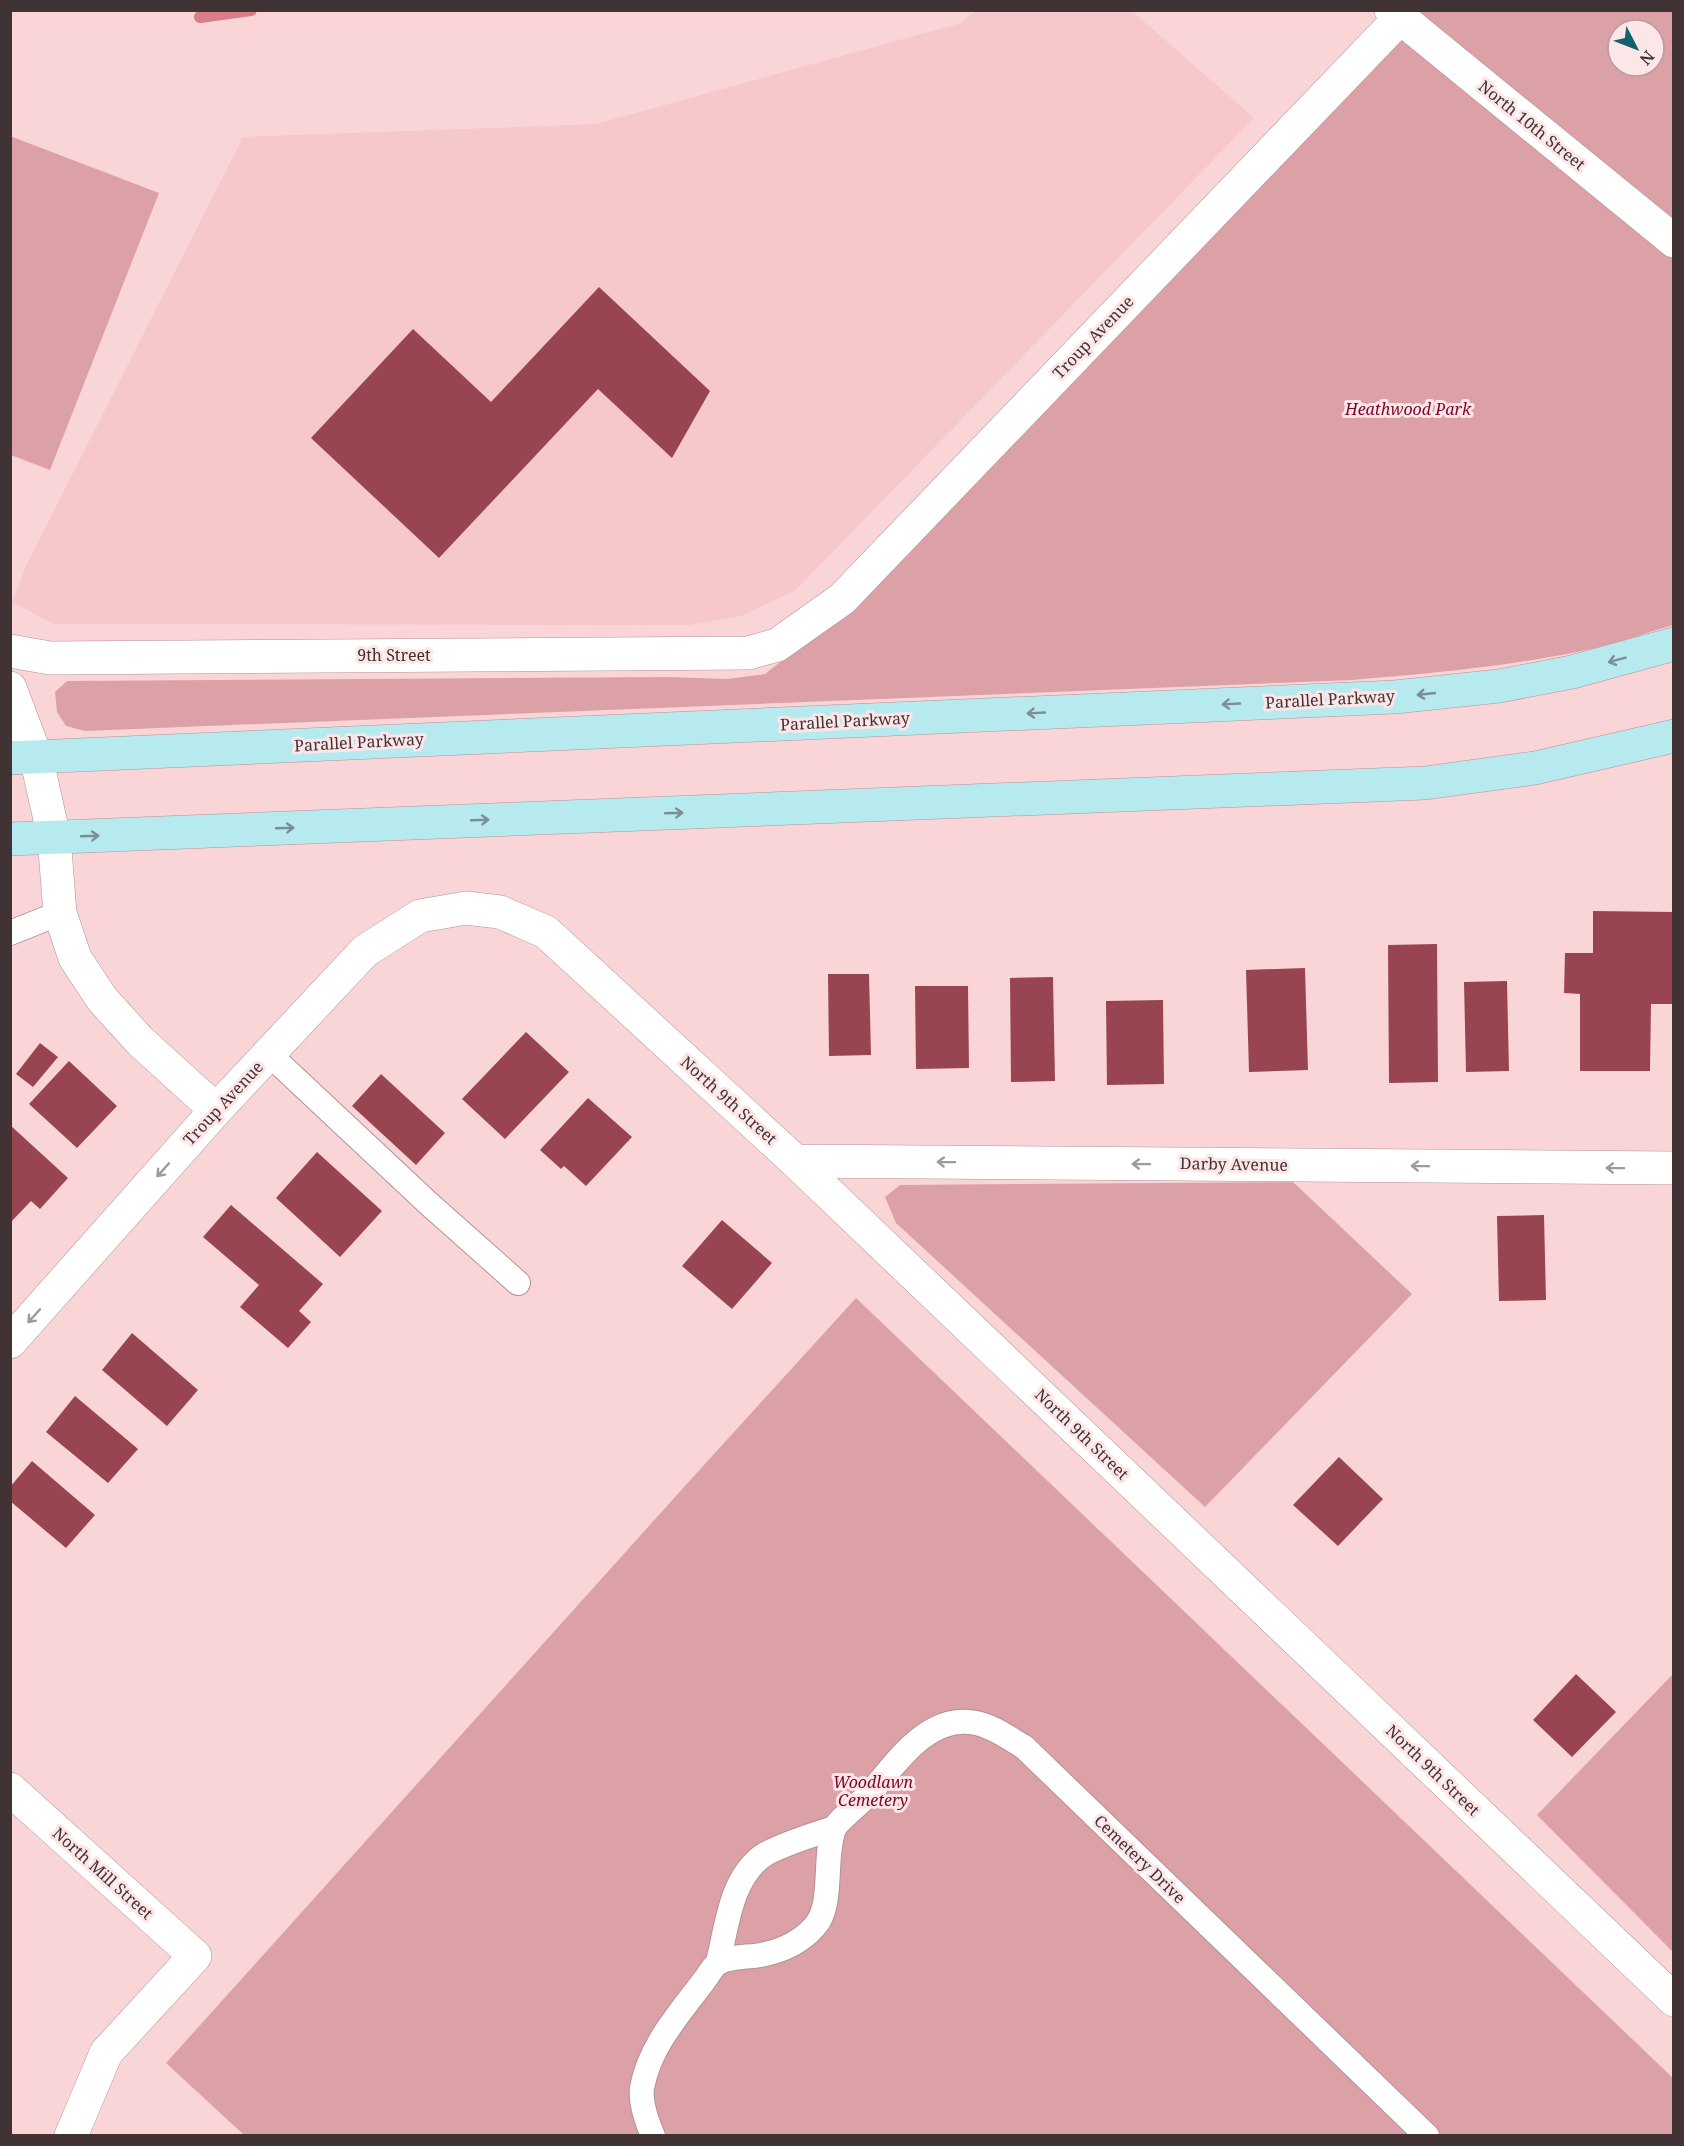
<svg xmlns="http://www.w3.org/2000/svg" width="1684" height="2146" font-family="'Noto Serif',serif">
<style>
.built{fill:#f6c8cb}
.green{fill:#dca1a7;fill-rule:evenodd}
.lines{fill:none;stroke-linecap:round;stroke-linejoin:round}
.stream{stroke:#d97d88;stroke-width:12}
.building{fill:#994451}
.service-casing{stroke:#b49194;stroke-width:26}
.minor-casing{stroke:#b49194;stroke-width:34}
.tertiary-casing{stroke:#b49194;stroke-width:34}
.secondary-casing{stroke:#b49194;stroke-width:34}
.service{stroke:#fff;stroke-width:24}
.minor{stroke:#fff;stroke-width:33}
.tertiary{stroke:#fff;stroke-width:33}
.secondary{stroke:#b7eaef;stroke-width:33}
.oneway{stroke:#7c8e92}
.oneway2{stroke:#a0989a}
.labels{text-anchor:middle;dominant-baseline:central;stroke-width:6;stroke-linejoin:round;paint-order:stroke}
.street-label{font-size:16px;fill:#413234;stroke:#fde6e8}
.park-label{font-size:16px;font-style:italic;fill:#790429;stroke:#fde6e8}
</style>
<rect width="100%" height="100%" fill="#fad5d7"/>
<path class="built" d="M977,10L1132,11L1254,118L796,590L741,616L689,625L53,624L12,602L26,566L243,137L596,124L961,23Z"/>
<path class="green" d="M1403,11H1673V625C1649,632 1624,641 1599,647C1518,666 1435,673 1352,680L85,731L66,726L57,712L55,692L67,681L669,677L727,679L765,674L813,636ZM1618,30H1654V66H1618Z
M10,136L159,193L50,470L11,455Z
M1293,1182L1412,1294L1205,1507L896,1223L885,1197L900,1185Z
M856,1298L1673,2078L1674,2135H244L166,2063L684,1487Z
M1673,1674V1952L1537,1815Z"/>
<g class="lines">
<path class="stream" d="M200,17L251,10"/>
</g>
<path class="building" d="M599,287L710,391L672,458L598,389L439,558L311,438L413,329L491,402Z
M1593,911L1674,912V1004H1651L1650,1071H1580V994L1564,993L1565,953H1593Z
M1437,944L1438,1082L1389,1083L1388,945Z
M1305,968L1308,1070L1249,1072L1246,970Z
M828,974H869L871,1055L829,1056Z
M1053,977L1055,1081L1011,1082L1010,978Z
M1507,981L1509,1071L1466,1072L1464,982Z
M915,986H968L969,1068L916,1069Z
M1163,1000L1164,1084L1107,1085L1106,1001Z
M526,1032L569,1072L505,1139L462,1099Z
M40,1043L58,1057L33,1087L16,1074Z
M69,1061L117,1106L77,1148L29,1104Z
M381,1074L445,1133L416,1165L352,1106Z
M588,1098L632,1137L586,1186L564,1166L561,1169L540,1150Z
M10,1125L68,1178L40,1209L31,1201L10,1223Z
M317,1152L382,1211L340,1257L276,1198Z
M231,1205L323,1284L299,1311L311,1322L288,1348L240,1307L259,1285L203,1237Z
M1544,1215L1546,1300L1499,1301L1497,1216Z
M722,1220L772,1263L732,1309L682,1266Z
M132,1333L198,1390L167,1426L102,1370Z
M75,1396L138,1449L108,1483L46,1432Z
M1339,1457L1383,1499L1338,1546L1293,1505Z
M32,1461L95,1515L66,1548L10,1501V1487Z
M1576,1674L1616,1712L1572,1757L1533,1720Z"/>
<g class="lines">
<defs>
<path id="service" d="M10,933L60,913
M269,1054L428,1203L518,1283
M718,1962C727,1927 730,1881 761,1857C776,1846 815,1834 834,1828
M653,2136C647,2122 640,2103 642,2088C649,2047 679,2014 703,1982C708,1976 713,1965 720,1962C735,1955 750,1958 765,1954C784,1950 802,1941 815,1926C834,1905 823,1857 834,1829C837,1821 864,1800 872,1791C898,1760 930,1713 976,1723C993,1726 1010,1739 1024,1747L1427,2136"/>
<path id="minor" d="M10,651L50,658L748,653L777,645L842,599L1400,18
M10,688L36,757L54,837L60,913L75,958L102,999L140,1041L216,1110
M795,1161L1674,1168
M10,1342L216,1110L365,951L420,916L466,908L500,912L546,932L795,1161L1674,2000
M10,1789L195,1956L106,2053L71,2136"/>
<path id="tertiary" d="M1391,10L1674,241"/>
<path id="secondary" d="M10,758L1395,697L1499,686L1572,672L1674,644
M10,839L1425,783L1535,768L1674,736"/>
</defs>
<use href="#service" class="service-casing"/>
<use href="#minor" class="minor-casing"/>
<use href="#tertiary" class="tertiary-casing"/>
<use href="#secondary" class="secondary-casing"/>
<use href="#service" class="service"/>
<use href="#minor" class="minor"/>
<use href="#tertiary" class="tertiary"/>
<use href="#secondary" class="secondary"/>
</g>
<defs><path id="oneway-shaft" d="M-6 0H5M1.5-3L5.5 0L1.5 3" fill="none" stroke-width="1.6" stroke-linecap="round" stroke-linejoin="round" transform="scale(1.5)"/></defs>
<g class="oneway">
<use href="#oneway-shaft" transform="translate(1617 660) rotate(165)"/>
<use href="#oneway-shaft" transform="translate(1426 694) rotate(174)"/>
<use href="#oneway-shaft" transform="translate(1231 704) rotate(177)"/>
<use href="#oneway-shaft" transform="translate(1036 713) rotate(177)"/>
<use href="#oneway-shaft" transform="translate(674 813) rotate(-2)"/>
<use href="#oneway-shaft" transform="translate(480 820) rotate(-2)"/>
<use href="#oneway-shaft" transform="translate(285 828) rotate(-2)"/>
<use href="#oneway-shaft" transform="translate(90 836) rotate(-2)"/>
</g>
<g class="oneway2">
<use href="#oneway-shaft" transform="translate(946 1162) rotate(-179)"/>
<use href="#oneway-shaft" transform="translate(1141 1164) rotate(-179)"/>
<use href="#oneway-shaft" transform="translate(1420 1166) rotate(-179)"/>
<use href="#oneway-shaft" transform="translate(1615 1168) rotate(-179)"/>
<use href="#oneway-shaft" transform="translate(163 1170) rotate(132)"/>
<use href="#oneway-shaft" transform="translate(34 1316) rotate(132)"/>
</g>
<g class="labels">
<g class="street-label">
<text transform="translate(1532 125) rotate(39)">North 10th Street</text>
<text transform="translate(1093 337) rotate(-46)">Troup Avenue</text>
<text x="394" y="655">9th Street</text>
<text transform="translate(1330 699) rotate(-3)">Parallel Parkway</text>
<text transform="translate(845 721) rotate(-3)">Parallel Parkway</text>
<text transform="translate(359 742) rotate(-3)">Parallel Parkway</text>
<text transform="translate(729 1100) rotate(42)">North 9th Street</text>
<text transform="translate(223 1103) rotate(-47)">Troup Avenue</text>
<text transform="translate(1234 1164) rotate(1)">Darby Avenue</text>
<text transform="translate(1082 1434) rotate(44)">North 9th Street</text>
<text transform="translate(1433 1770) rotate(44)">North 9th Street</text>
<text transform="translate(1140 1859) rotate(44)">Cemetery Drive</text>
<text transform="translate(103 1873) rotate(42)">North Mill Street</text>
</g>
<g class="park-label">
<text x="1408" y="409">Heathwood Park</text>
<text x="873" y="1782">Woodlawn<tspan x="873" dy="18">Cemetery</tspan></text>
</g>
</g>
<rect width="1684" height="2146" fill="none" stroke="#413234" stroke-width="24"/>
<g transform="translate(1636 48) rotate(132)"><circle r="28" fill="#fde6e8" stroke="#b29ea0" stroke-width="1.5"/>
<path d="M0-4.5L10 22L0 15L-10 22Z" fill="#13616b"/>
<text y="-9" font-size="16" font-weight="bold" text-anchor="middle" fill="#413234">N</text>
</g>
</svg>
